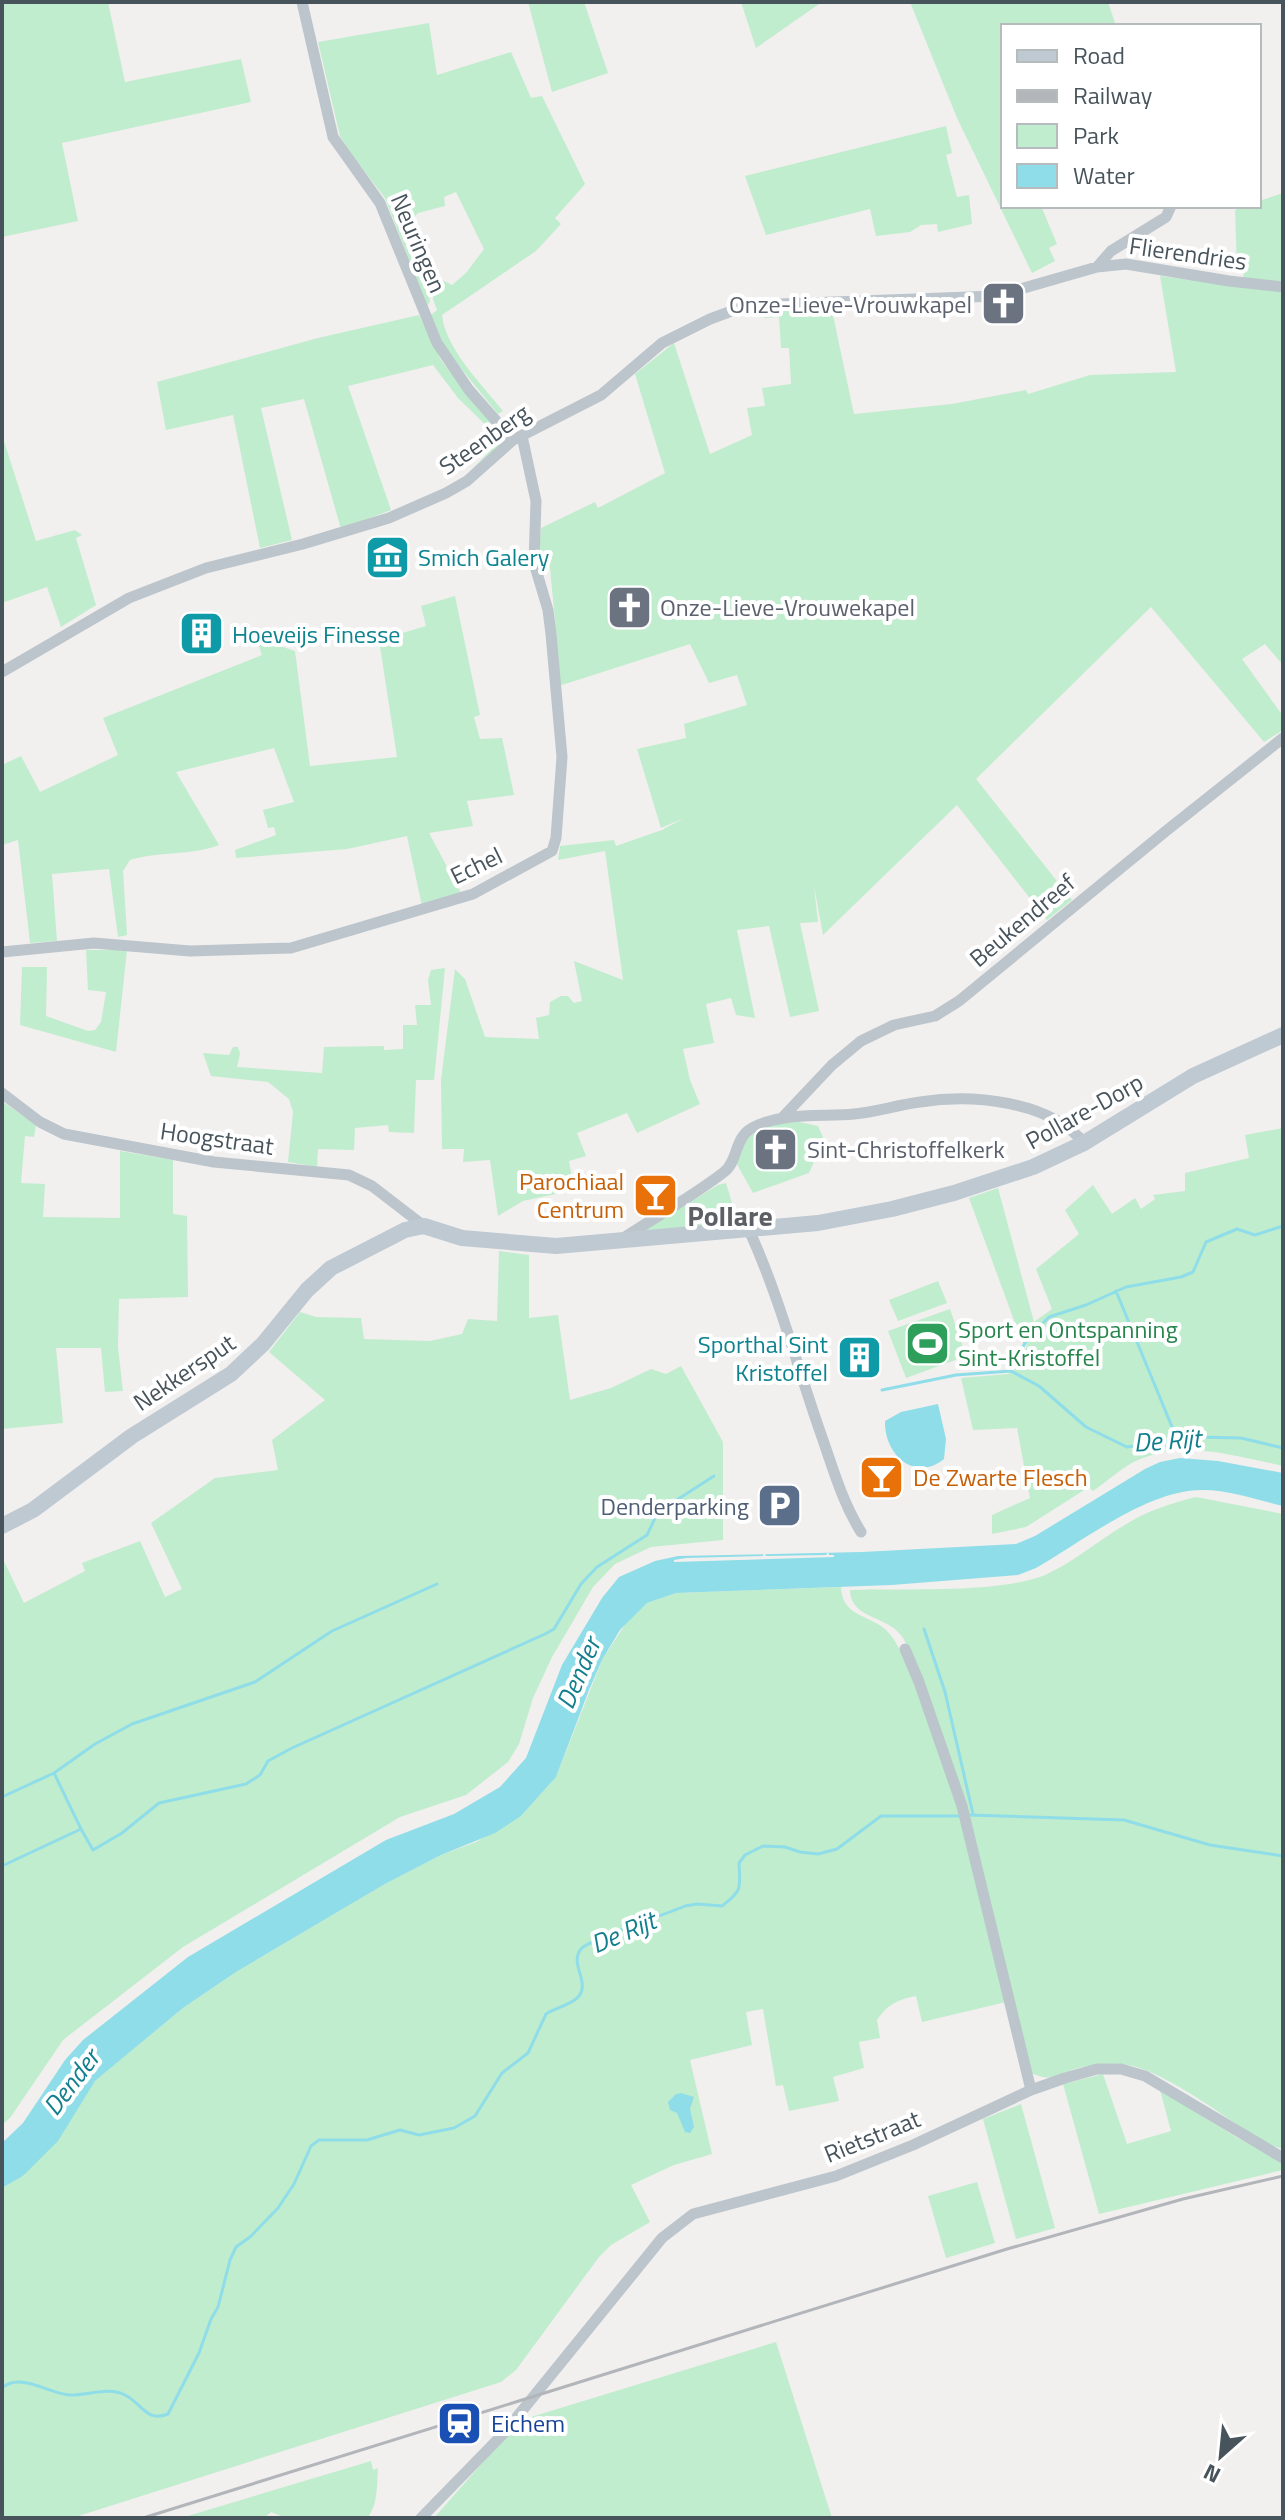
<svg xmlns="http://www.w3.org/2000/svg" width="1285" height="2520" font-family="'Titillium Web',sans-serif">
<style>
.green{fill:#c0edcd}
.water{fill:#8fdde8}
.pier{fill:#f2efef}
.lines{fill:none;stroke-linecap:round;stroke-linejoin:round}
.stream{stroke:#8fdde8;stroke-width:3}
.street{stroke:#bbc5cb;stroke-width:11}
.secondary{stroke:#bec9d2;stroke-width:16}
.rail{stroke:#b2b5b9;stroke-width:3}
.labels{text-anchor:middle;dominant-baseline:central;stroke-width:8;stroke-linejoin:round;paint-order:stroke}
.street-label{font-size:24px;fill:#48545c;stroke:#fff}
.worship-label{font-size:24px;fill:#5b616d;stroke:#fff;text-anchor:start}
.culture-label{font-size:24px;fill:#0d838f;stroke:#fff;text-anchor:start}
.food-label{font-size:24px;fill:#c56008;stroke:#fff;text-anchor:end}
.leisure-label{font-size:24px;fill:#27864d;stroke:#fff;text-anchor:start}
.service-label{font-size:24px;fill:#4e5e75;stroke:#fff;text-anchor:end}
.transit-label{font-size:24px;fill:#164399;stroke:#fff;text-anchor:start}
.water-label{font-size:26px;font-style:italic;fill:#137f8e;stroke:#fff}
.quarter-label{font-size:28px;font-weight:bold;fill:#5c6064;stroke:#fff}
</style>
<rect width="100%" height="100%" fill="#f2efef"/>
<path class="green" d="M2,2H108L125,82L241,59L251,102L62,143L78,221L2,237Z
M528,2H584L608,73L552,92Z
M741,2H822L756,48Z
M910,2H1108L1116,26H1003V206H1041L1057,244L1049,248L1055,261L1032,273L957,118Z
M429,23L437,75L511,52L531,98L542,96L585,184L555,218L561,224L536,251L442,315C445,348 483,386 503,411L498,414L446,350L431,315L437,310L433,299L434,276L452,285L466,273L484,249L456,192L444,197L445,206L418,213L410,221L415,232L425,240V269L430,302L427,306L385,198L350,153L340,136L318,42Z
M946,126L952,153L946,155L957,197L969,195L972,224L938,232L937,224L921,225L910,232L876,236L870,209L766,235L745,176Z
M1283,193V282L1243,279L1244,269L1237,268L1235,210L1245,206H1259V201Z
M1160,276L1283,292V665L1265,644L1242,659L1283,716V730L1264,742L1151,607L976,779L1072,900L1047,920L957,805L823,935L814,886L818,922L800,923L819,1011L790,1017L769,926L737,930L755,1018L736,1015L731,998L706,1004L714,1043L683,1049L690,1080L700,1104L637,1133L627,1113L577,1133L586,1156L569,1161L574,1190L523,1201L498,1216L490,1160L463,1162L464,1149H442L441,1080L455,969L465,979L485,1037L539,1039L536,1018L549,1015L550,1002L561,996H568L574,1003L582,1001L574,961L623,980L605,851L558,860L560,846L614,840L616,846L662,830L684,818L661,828L637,749L686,738L684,724L747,705L737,675L709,683L690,644L562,685L558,682C559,643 553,606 550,567L538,568L541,528L595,502L598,508L665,473L635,374L674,343L710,454L752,435L747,408L765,406L762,388L791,384L789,348H781L779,317L765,318L761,316V312L831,306L854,414L952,404L1026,390L1028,394L1090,375L1176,372Z
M419,315L441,360L499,433L500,445L470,471L498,443V437L458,398L433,365L348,386L391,510L341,529L304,399L261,408L292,540L260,548L233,415L166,430L157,382L318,338Z
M2,435L36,541L75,530L82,535L76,538L96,605L61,627L47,587L2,603Z
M455,596L480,715L474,717L480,739L502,738L514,795L467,801L473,826L429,833L461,893L422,906L407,836L347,849L236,858L235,850L276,835L274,827L268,828L263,810L294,802L274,748L176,772L219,845C190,856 159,851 130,860L123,871L127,935L118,937L109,869L52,874L57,941L30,943L18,840L2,845V765L21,756L40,792L118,755L103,718L262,655L258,644L277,645L295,651L310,766L397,757L379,640L426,626L421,606Z
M86,950H127L116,1052L20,1025L22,967H47L46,1016L88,1031L95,1030L101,1022L106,992L88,990Z
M445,968L434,1080H416L414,1133L389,1132L388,1125L355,1128L354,1150L318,1149L317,1167L288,1162L293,1112L289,1099L268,1082L211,1076L203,1053L229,1055L233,1047H238L240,1054L237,1067L322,1073L324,1047L384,1046V1050L403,1049V1025H417L415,1005H431L428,980L431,970Z
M2,1101L36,1125L34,1137L25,1136L21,1183L45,1184L43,1217L120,1218V1151L173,1160V1214L187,1216L188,1297L119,1299L118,1347L123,1391L105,1392L101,1348H56L63,1423L2,1429Z
M799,1122L818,1126L824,1140L809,1173L753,1193L734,1159L745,1136L774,1124Z
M1283,1128V1466C1236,1456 1187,1440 1140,1459C1123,1466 1108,1481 1093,1491L1089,1487L1026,1527L992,1534V1515L1030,1498L1017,1428L973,1430L961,1378L1008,1374L1015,1369L1027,1346L1022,1342L969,1198L998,1188L1034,1322L1052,1309L1036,1269L1079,1234L1065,1210L1093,1185L1112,1214L1135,1198L1141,1209L1155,1199L1153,1195L1185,1191V1173L1249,1158L1245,1135Z
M726,1183L739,1226L647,1231L648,1228L718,1185Z
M499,1251L529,1255V1318L558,1315L570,1400L611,1388L651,1369L666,1374L681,1366L723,1442V1540L651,1547L615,1564L593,1587L552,1657L533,1698L519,1744L508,1762L466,1795L400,1817L183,1947L63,2040L10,2118L2,2125V1557L24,1603L85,1571L82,1563L140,1541L165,1597L182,1589L151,1523L215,1478L278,1470L272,1440L325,1400L269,1352L300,1312L316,1317L361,1318L364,1339L430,1341L462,1334L468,1319L497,1321Z
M938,1281L947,1303L898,1321L889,1300Z
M950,1309L966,1356L906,1378L888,1331Z
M1196,1497L1283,1514V2149L1269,2145C1233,2124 1162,2067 1122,2064C1108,2063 1092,2065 1078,2068C1057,2074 1054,2083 1031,2073L967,1815L911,1654C907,1646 904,1637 897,1631C881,1616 850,1616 850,1590C903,1588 998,1594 1045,1575C1074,1562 1100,1539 1128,1523C1149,1510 1172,1503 1196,1497Z
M841,1587C842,1614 863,1614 881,1626C893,1634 899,1648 905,1661C918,1693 931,1726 942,1759C969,1838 986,1921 1006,2002L922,2022L916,1996C898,1999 887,2005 877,2020L880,2038L859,2042L864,2068L833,2077L839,2101L789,2111L783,2085L776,2086L763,2009L746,2012L752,2045L690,2060L712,2154L674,2165L631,2185L650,2222L611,2245L599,2257L516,2370L501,2382L72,2518H2V2188L23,2176L95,2081L183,2008L236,1972L385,1884L441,1855L476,1842L521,1816L556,1777L602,1660L628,1620L647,1603L676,1593Z
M1103,2074L1127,2144L1171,2131L1160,2090L1236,2137L1283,2162V2170L1099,2214L1063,2084Z
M1021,2104L1055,2228L1016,2239L983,2119Z
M977,2182L995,2243L946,2258L928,2196Z
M776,2342L832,2518H434L514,2427L531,2417Z
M371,2461L373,2470L378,2468C377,2484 378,2506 367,2518H286L271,2512L264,2518H181Z"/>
<path class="water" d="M938,1404L946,1439L944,1459C914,1483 884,1454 885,1421L901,1412Z
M1180,1458L1218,1461L1283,1473V1506C1257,1500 1230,1490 1203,1490C1149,1489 1083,1541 1036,1568L1018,1575L892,1585L676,1593L647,1603L620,1630L602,1660L589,1690L556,1777L521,1816L495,1833L441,1855L385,1884L236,1972L183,2008L95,2081L58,2141L23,2176L2,2188V2143L23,2123L65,2060L83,2040L188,1957L386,1840L454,1814L500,1787L526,1758L562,1665L602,1598L619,1577L655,1561L678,1556L862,1552L1016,1544L1035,1536L1145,1469L1160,1462Z
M681,2093L694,2097L690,2109L694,2127L690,2133L685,2132L677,2113L670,2110L668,2102L676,2094Z"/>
<path class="pier" d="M764,1551L766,1556L826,1555L828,1552L829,1555H834V1557L674,1562V1560L686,1558L763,1556Z"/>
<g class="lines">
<path class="stream" d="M1116,1291L1177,1439
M1011,1370L1027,1339L1049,1317L1086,1305L1126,1287L1181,1277L1193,1272L1206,1242L1237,1229L1255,1235L1283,1226
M882,1390L956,1375L1011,1371L1039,1386L1086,1427L1127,1447L1195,1437L1241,1438L1283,1448
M924,1629L945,1692L973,1814
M2,1797L54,1773
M969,1815L1124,1820L1210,1845L1283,1856
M81,1829L54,1773L95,1744L132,1724L255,1682L332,1631L437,1584
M2,1866L81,1829L93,1850L122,1833L159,1803L246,1784L260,1775L268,1761L292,1748L545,1634L554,1629L581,1584L597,1567L647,1535L658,1512L714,1476
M2,2388C20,2372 48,2393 69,2395C86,2396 109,2386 125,2395C142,2403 146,2423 168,2414L199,2353L211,2319L218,2307L230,2260L236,2247L250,2237L278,2208L294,2184L311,2146L319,2140H367L400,2130L419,2135L454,2128L475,2116L502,2073L528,2053L546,2014C556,2007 572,2005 579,1996C590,1982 569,1963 581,1949C589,1939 667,1914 685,1906L697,1904L722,1906C743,1890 740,1888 739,1863L745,1855L763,1846L785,1847L800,1852L818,1854L837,1849L881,1816H962"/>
<path class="street" d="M302,2L333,137L380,203L437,343L469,390L513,440
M1097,267L1111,251L1166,217L1171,206
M2,672L129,598L206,568L303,544L389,518L446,493L467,481L513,440L601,395L662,343L710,319L737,309L780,304L996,296L1097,267L1126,264L1229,281L1283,287
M2,952L94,943L190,951L291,948L473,894L552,851L556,838L562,757L551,634L548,610L534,563L536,501L522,436
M2,1093L40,1122L64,1134L214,1162L349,1175L372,1186L424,1226
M782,1118L832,1065L861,1041L894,1025L935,1016L959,1001L1166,831L1283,738
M749,1230C780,1298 798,1370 823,1440C834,1472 843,1503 861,1532
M622,1239C655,1217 692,1197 724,1172C738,1162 734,1138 752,1128C781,1112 822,1117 854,1114C876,1112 897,1105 920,1102C971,1094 1049,1100 1084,1143
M905,1649L919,1682L962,1806L1031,2090
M421,2518L504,2433L662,2238L693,2214L836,2176L913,2145L1031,2090L1065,2078L1097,2069H1121L1145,2076L1283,2158"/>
<path class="secondary" d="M2,1526L33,1510L132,1436L231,1374L263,1344L307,1290L331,1268L405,1230L424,1226L462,1238L556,1246L818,1223L892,1209L954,1193L1033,1167L1084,1143L1193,1076L1283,1035"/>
<path class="rail" d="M143,2518L1007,2249L1183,2199L1283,2176"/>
</g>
<defs>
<symbol id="church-square" viewBox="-11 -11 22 22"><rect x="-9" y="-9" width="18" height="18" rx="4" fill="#6b7280" stroke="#fff"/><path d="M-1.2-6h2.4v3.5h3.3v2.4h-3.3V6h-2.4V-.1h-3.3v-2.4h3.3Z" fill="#fff"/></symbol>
<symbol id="museum-square" viewBox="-11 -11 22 22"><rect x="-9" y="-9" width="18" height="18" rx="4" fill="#0f9aa8" stroke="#fff"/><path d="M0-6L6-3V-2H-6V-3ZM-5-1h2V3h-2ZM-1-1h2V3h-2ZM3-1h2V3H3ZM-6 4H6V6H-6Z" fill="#fff"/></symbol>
<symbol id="building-square" viewBox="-11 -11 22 22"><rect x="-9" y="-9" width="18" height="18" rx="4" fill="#0f9aa8" stroke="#fff"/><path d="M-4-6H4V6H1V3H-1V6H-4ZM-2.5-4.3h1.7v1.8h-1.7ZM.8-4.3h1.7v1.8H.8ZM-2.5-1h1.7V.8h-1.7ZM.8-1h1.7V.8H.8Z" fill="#fff"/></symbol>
<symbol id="bar-square" viewBox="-11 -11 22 22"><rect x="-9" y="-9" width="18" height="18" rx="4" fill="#e8710a" stroke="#fff"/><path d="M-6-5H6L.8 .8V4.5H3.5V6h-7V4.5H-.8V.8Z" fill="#fff"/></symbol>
<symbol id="stadium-square" viewBox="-11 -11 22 22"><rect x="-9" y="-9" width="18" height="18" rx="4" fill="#2e9e5b" stroke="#fff"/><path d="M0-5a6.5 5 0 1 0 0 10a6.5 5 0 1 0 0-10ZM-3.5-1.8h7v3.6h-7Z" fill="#fff"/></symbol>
<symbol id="parking-square" viewBox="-11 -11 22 22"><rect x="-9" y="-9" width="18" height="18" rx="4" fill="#5c6f8a" stroke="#fff"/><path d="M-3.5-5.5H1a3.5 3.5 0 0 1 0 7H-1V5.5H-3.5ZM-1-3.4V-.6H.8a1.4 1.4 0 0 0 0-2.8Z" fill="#fff"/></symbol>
<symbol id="station-square" viewBox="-11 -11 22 22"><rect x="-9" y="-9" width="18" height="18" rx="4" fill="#1a4fb4" stroke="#fff"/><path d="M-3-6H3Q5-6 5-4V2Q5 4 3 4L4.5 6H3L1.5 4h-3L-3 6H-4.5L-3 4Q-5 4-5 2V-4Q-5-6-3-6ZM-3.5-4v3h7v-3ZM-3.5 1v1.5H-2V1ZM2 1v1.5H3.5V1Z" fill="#fff"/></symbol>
</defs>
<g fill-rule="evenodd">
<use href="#church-square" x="978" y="278" width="51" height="51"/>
<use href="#museum-square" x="362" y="532" width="51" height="51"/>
<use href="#church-square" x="604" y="582" width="51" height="51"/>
<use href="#building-square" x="176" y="608" width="51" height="51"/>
<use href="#church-square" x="750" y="1124" width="51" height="51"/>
<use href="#bar-square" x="630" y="1170" width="51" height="51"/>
<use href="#stadium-square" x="902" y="1318" width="51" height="51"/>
<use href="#building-square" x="834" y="1332" width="51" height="51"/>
<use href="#bar-square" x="856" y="1452" width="51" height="51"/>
<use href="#parking-square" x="754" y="1480" width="51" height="51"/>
<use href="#station-square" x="434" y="2398" width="51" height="51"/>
</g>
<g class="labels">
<g class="street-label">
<text transform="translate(419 243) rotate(67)">Neuringen</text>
<text transform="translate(1188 253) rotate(8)">Flierendries</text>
<text transform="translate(484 439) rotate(-35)">Steenberg</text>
<text transform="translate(476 865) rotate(-26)">Echel</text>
<text transform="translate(1022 920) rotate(-40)">Beukendreef</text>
<text transform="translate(1084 1111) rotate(-29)">Pollare-Dorp</text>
<text transform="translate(217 1138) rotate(8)">Hoogstraat</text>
<text transform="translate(184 1372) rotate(-34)">Nekkersput</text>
<text transform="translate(872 2136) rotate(-22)">Rietstraat</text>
</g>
<g class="worship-label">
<text x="972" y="304" text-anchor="end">Onze-Lieve-Vrouwkapel</text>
<text x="660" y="607">Onze-Lieve-Vrouwekapel</text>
<text x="807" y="1149">Sint-Christoffelkerk</text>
</g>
<g class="culture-label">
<text x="418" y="557">Smich Galery</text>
<text x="232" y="634">Hoeveijs Finesse</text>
<text x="828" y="1344" text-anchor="end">Sporthal Sint<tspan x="828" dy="28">Kristoffel</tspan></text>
</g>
<g class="food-label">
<text x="624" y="1181">Parochiaal<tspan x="624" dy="28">Centrum</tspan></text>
<text x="913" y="1477" text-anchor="start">De Zwarte Flesch</text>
</g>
<g class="leisure-label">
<text x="958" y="1329">Sport en Ontspanning<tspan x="958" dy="28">Sint-Kristoffel</tspan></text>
</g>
<g class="service-label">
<text x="749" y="1506">Denderparking</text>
</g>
<g class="transit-label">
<text x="491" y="2423">Eichem</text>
</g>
<g class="water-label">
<text transform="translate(1167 1440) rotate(-4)">De Rijt</text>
<text transform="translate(578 1673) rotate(-67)">Dender</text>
<text transform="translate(623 1932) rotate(-23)">De Rijt</text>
<text transform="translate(71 2082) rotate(-53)">Dender</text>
</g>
<g class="quarter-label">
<text x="730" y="1215">Pollare</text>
</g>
</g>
<rect width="1285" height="2520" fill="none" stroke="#48545c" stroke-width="8"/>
<rect x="1001" y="24" width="260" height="184" fill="#ffffff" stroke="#b6bbbe" stroke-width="2"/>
<rect x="1017" y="50" width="40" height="12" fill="#bec9d2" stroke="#b6bbbe" stroke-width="2"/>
<text x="1073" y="64" font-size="24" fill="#48545c">Road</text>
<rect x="1017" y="90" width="40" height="12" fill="#b2b5b9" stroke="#b6bbbe" stroke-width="2"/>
<text x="1073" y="104" font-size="24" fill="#48545c">Railway</text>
<rect x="1017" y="124" width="40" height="24" fill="#c0edcd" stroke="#b6bbbe" stroke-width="2"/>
<text x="1073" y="144" font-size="24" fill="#48545c">Park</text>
<rect x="1017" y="164" width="40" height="24" fill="#8fdde8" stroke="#b6bbbe" stroke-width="2"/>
<text x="1073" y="184" font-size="24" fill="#48545c">Water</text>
<g transform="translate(1221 2456) rotate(207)" stroke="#ffffff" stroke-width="6" paint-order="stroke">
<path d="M0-6L14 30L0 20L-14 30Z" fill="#48545c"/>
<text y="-12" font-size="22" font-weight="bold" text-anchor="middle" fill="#48545c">N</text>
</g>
</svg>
